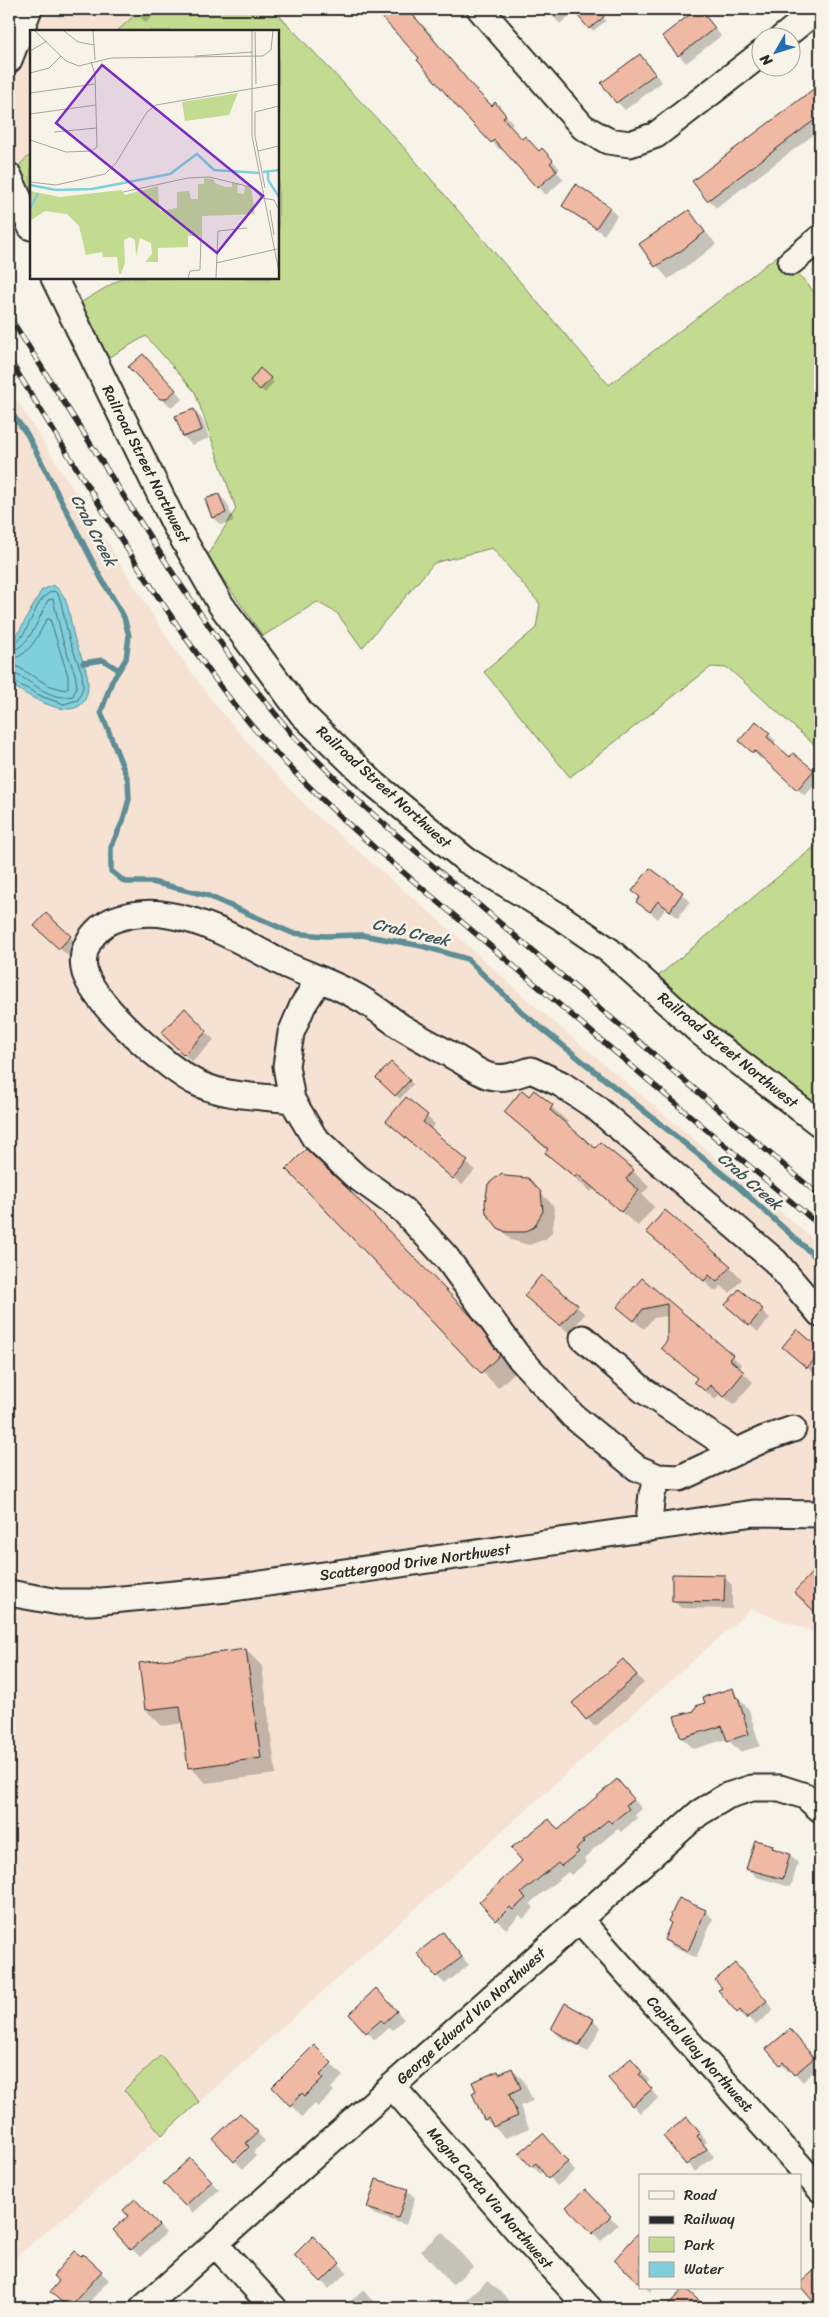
<svg xmlns="http://www.w3.org/2000/svg" width="829" height="2317" font-family="Sriracha,sans-serif">
<style>
.built{fill:#f5e2d3}
.green{fill:#c3db91;stroke:#77835e}
.water{fill:#7fcfdc;stroke:#5d8d95}
.shadow{fill:#0003}
.lines{fill:none;stroke-linecap:round;stroke-linejoin:round}
.shore{stroke:#4d6d72;stroke-width:1}
.stream{stroke:#5d8d95;stroke-width:5.5}
.building{fill:#efb9a3;stroke:#2b2b2b}
.minor-casing{stroke:#2b2b2b;stroke-width:29}
.minor{stroke:#f7f3e8;stroke-width:25}
.rail-casing{stroke:#2b2b2b;stroke-width:5.5}
.rail{stroke:#f7f3e8;stroke-width:4;stroke-dasharray:11;stroke-linecap:butt}
.labels{text-anchor:middle;dominant-baseline:central;stroke-width:5;stroke-linejoin:round;paint-order:stroke}
.street-label{font-size:15px;fill:#2b2b2b;stroke:#f7f3e8}
.water-label{font-size:16px;font-style:italic;fill:#405457;stroke:#f7f3e8}
.inset-river{fill:none;stroke:#7fcfdc;stroke-width:2.5}
.inset-road{fill:none;stroke:#a5a39c;stroke-width:1}
.view{fill:#7b2cbf;fill-opacity:0.15;stroke:#7b2cbf;stroke-width:2.5}
.inset-edge{fill:none;stroke:#2b2b2b;stroke-width:2.5}
</style>
<rect width="100%" height="100%" fill="#f7f3e8"/>
<filter id="ink" filterUnits="userSpaceOnUse"><feTurbulence type="fractalNoise" baseFrequency=".02" numOctaves="2"/><feDisplacementMap in="SourceGraphic" scale="10" xChannelSelector="R" yChannelSelector="G"/><feConvolveMatrix kernelMatrix="1 2 1 2 8 2 1 2 1" color-interpolation-filters="sRGB"/></filter>
<g filter="url(#ink)">
<path class="built" d="M45,9H142L117,31H32Z
M31,32V154L15,169L9,147V81Z
M9,388L172,645L214,703L266,764L309,809L464,942L523,996L820,1245V1634L751,1609L162,2135L9,2263Z"/>
<path class="green" d="M142,9H273L399,142L609,385L781,253L820,299V750L728,668L711,667L570,777L484,672L536,628L540,604L492,548L434,563L362,648L337,613L317,602L263,636L207,556L236,509L195,392L146,336L106,359L80,303L122,278H278V31H117Z
M31,154V202L15,169Z
M820,842V1111L762,1066L657,977Z
M161,2055L199,2102L162,2135L124,2090Z"/>
<path class="water" d="M53,585C71,596 69,621 75,640C80,655 89,671 88,687C85,732 27,696 9,683V642L20,630L41,591Z"/>
<path class="shadow" d="M132,9H160L146,23Z
M375,9H407L435,38L433,40L484,99L492,108L503,112L513,123L510,127L522,140L550,157L560,169L557,172L564,179L546,195L502,148L500,150L492,142L419,60L421,58Z
M546,9H577L560,24Z
M586,9H596L606,21L593,31L579,15Z
M699,9L721,36L686,63L679,55Z
M640,56L662,82L625,110L617,102Z
M820,87V130L716,208L694,182Z
M563,205L609,208L617,216L604,235Z
M689,212L716,244L694,262L668,279L640,245Z
M151,363L183,399L174,406H170L161,398Z
M260,370L274,382L265,393L252,381Z
M194,411L202,419L209,438L192,445L184,437L177,417Z
M219,495L227,503L234,521L221,525L213,518Z
M756,723L776,741L773,745L790,759L794,755L820,778L805,796L763,757L761,759L748,748Z
M650,869L690,901L678,918L666,908L658,919L638,902L641,898L634,891Z
M44,934L70,937L78,945L68,956Z
M185,1010L214,1040L192,1062L162,1033Z
M391,1063L413,1084L400,1099L377,1078Z
M534,1091L568,1122L566,1125L595,1149L633,1171L649,1187L642,1194L654,1207L638,1226L593,1189L591,1192L563,1168L547,1152L548,1151L505,1112L529,1097Z
M406,1098L435,1124L430,1130L475,1170L462,1185L395,1129Z
M287,1169L363,1205L488,1336L515,1372L498,1388Z
M505,1177L527,1179L553,1205L555,1214L552,1232L546,1239L529,1245L511,1240L499,1227Z
M648,1232L730,1267L742,1279L730,1293L721,1286L716,1292Z
M541,1276L585,1314L569,1333L533,1303Z
M642,1279L742,1365L739,1369L753,1382L734,1405L720,1394L715,1400L696,1382L698,1379L663,1348L668,1342V1316L653,1318L644,1329L629,1316Z
M739,1291L770,1318L758,1332L735,1313Z
M797,1331L820,1350V1370L816,1375L792,1355Z
M724,1577L732,1585V1609L681,1608L673,1600Z
M246,1650L262,1666L276,1774L206,1783L190,1767L184,1723L162,1726L146,1710L140,1664Z
M631,1668L644,1683L595,1727L587,1719Z
M732,1689L749,1710L760,1746L740,1752L727,1739L694,1749L682,1738L695,1712Z
M626,1790L642,1809L635,1815L637,1818L621,1832L618,1829L591,1851L592,1852L584,1859L587,1862L571,1875L568,1872L530,1903L534,1908L523,1919L520,1915L506,1929L497,1920L524,1861L549,1821L559,1831Z
M772,1846L778,1851L790,1855L798,1863L791,1887L756,1877L748,1869Z
M680,1899L705,1911L713,1919L696,1958L673,1947L665,1940Z
M820,1919V1928L816,1923Z
M450,1942L469,1965L445,1984L437,1976Z
M743,1973L774,2010L756,2025L749,2018L746,2020L720,1990Z
M384,1998L404,2019L393,2030L389,2027L375,2040L350,2014Z
M593,2020L601,2027L588,2052L560,2037L552,2029Z
M797,2039L820,2065L803,2082L791,2069L789,2072L781,2064Z
M314,2047L343,2076L331,2088L334,2091L318,2107L315,2104L302,2117L273,2087Z
M631,2060L649,2080L646,2083L659,2098L640,2113L609,2078Z
M512,2069L524,2081L533,2101L520,2106L529,2128L506,2138L485,2119L498,2072L500,2074Z
M240,2115L265,2141L253,2152L256,2156L243,2169L214,2139Z
M687,2119L707,2142L704,2144L714,2157L695,2172L665,2136Z
M550,2143L575,2171L557,2186L544,2171L540,2174L521,2153Z
M198,2167L219,2190L193,2213L185,2205Z
M407,2190L415,2198L406,2225L376,2215L368,2208Z
M585,2191L618,2225L601,2241L568,2207Z
M143,2208L166,2233L140,2257L132,2249Z
M442,2232L473,2267L452,2285L421,2250Z
M313,2238L347,2272L329,2289L296,2255Z
M101,2272L109,2280L84,2308H69L51,2292Z
M487,2281L504,2295L513,2308H475L467,2299Z
M646,2288H653L650,2292Z
M363,2290L370,2298L380,2308H349L346,2305Z"/>
<g class="lines">
<path class="shore" d="M9,645C31,642 32,596 54,591L58,594L61,602L69,639L82,673L83,687L78,700L64,704L43,697L9,679
M9,651C29,650 40,615 48,600L53,599L63,641L75,674L77,686L73,696C47,703 27,674 9,673
M9,659C29,658 38,635 47,619H50L68,676V688L65,690L48,685L18,667L9,665"/>
<path class="stream" d="M9,410L27,434L101,578L124,617L129,636L126,659L112,681L101,712L128,780L129,799L123,821L111,847V871L125,882H152L206,895L292,933L325,936L362,935L422,946L467,959L525,1015L735,1184L820,1261
M83,663L103,660L119,670"/>
</g>
<path class="building" d="M374,9H408L476,90L492,106L495,102L506,115L503,118L522,139L525,136L539,151L542,148L553,160L550,163L557,171L537,188L494,140L491,143L458,108L417,60L419,58Z
M572,9H597L604,17L589,29Z
M697,9H700L715,28L678,56L662,36Z
M640,54L655,74L616,103L601,83Z
M820,84V116L707,201L692,181Z
M576,184L610,207L596,228L562,206Z
M689,210L705,232L682,250L655,267L639,244Z
M143,354L176,390L166,399H160L128,367Z
M260,368L271,378L260,390L250,381Z
M194,409L202,430L183,437L175,416Z
M219,494L226,513L212,518L205,499Z
M756,721L770,733L767,737L790,757L793,753L814,770L797,790L755,751L753,753L739,741Z
M650,868L683,892L670,911L658,901L650,912L636,902L640,897L632,891Z
M46,913L71,936L59,949L34,926Z
M185,1008L207,1031L184,1055L161,1033Z
M391,1062L410,1080L395,1096L376,1078Z
M522,1090L529,1096L534,1090L553,1105L550,1110L595,1148L600,1142L634,1170L626,1179L639,1190L621,1212L577,1174L575,1177L545,1153L548,1149L504,1112Z
M406,1097L428,1115L423,1122L468,1161L453,1179L386,1121Z
M306,1149L347,1188L473,1318L500,1355L481,1373L286,1169Z
M502,1173L505,1176L528,1178L541,1192L543,1211L534,1227L525,1232H506L498,1228L486,1213L485,1203L488,1184Z
M665,1210L731,1266L717,1282L709,1275L704,1281L646,1232Z
M541,1275L578,1305L560,1326L524,1296Z
M642,1278L733,1355L729,1359L744,1372L724,1397L710,1385L705,1391L694,1382L697,1378L661,1348L667,1341V1304L643,1309L634,1321L617,1307Z
M739,1289L763,1309L749,1326L725,1305Z
M797,1329L820,1349V1353L807,1368L782,1347Z
M820,1564V1617L794,1592Z
M672,1574L725,1575L724,1602L672,1601Z
M246,1649L261,1758L188,1768L180,1706L145,1710L139,1663Z
M623,1659L637,1675L586,1720L572,1703Z
M733,1688L736,1698L738,1697L749,1734L727,1741L722,1726L681,1738L674,1716L694,1711L696,1706L705,1703L703,1697Z
M617,1779L634,1799L626,1805L629,1809L611,1823L608,1820L582,1841L584,1842L576,1849L579,1852L561,1866L558,1863L521,1893L526,1898L513,1910L510,1907L496,1921L479,1902L522,1861L511,1848L549,1819L558,1830Z
M755,1840L773,1845L772,1848L790,1854L783,1879L746,1869Z
M679,1898L706,1910L688,1951L664,1940L671,1923L668,1921Z
M443,1932L462,1957L436,1977L417,1953Z
M735,1963L767,2001L747,2018L740,2010L737,2013L718,1990L722,1988L715,1980Z
M376,1988L397,2011L384,2023L381,2020L366,2033L349,2014Z
M565,2003L594,2019L579,2045L551,2029Z
M790,2029L814,2058L794,2075L783,2062L780,2065L766,2049Z
M314,2045L332,2063L320,2075L323,2078L305,2096L302,2093L290,2106L272,2087Z
M631,2058L642,2072L639,2074L652,2089L632,2106L608,2078Z
M512,2068L521,2088L509,2094L518,2116L493,2127L489,2118L484,2120L472,2093L476,2091L472,2082L498,2071L499,2074Z
M240,2113L258,2132L246,2143L249,2147L234,2162L213,2139Z
M687,2117L700,2133L697,2136L707,2149L686,2165L663,2136Z
M543,2133L568,2162L548,2179L536,2163L531,2167L519,2153Z
M190,2158L212,2181L185,2206L163,2183Z
M376,2179L408,2189L398,2218L367,2208Z
M585,2189L611,2216L592,2234L566,2207Z
M135,2199L159,2225L131,2250L113,2230L128,2216L123,2210Z
M640,2231V2284L614,2260Z
M313,2236L340,2263L321,2282L294,2255Z
M74,2251L81,2256L83,2254L102,2271L69,2308L50,2292L59,2281L53,2276Z
M820,2265V2308H819L800,2286V2283Z
M684,2288H685L707,2308H665Z"/>
<g class="lines">
<defs>
<path id="minor" d="M480,9L583,127L608,141L630,144L656,135L762,53
M782,38L818,9
M9,60L29,9
M9,176L31,227
M791,262L820,238
M54,278L175,525L221,605L302,714L372,782L466,860L559,916L610,951L701,1033L820,1124
M319,980L303,1005L291,1033L286,1066L292,1100L314,1137L353,1174L403,1210L446,1257L517,1355L573,1416L637,1468L658,1477
M292,1100C262,1096 227,1097 199,1084C168,1070 96,1006 85,973C80,955 87,940 100,928C116,914 148,911 168,915C212,922 247,945 286,965C311,976 338,985 361,999C375,1007 387,1017 400,1026C419,1038 439,1048 458,1059C467,1064 479,1073 489,1076C504,1080 516,1075 531,1070L561,1084L594,1106L775,1261L820,1314
M583,1338L643,1390L737,1452
M648,1529L652,1494L658,1477L680,1478L764,1439L793,1429
M9,1593L59,1602H91L227,1589L754,1513L820,1514
M579,1919L820,2189
M392,2086L519,2232L589,2308
M215,2244L274,2308
M143,2308L699,1813L727,1796L752,1788H780L805,1796L820,1809"/>
</defs>
<use href="#minor" class="minor-casing"/>
<use href="#minor" class="minor"/>
<defs>
<path id="rail" d="M9,316L176,578L236,665L295,738L357,800L391,830L820,1196
M9,359C76,466 141,577 215,679C261,743 318,797 376,849L820,1226"/>
</defs>
<use href="#rail" class="rail-casing"/>
<use href="#rail" class="rail"/>
</g>
</g>
<g class="labels">
<g class="street-label">
<text transform="translate(146 464) rotate(63)">Railroad Street Northwest</text>
<text transform="translate(384 787) rotate(42)">Railroad Street Northwest</text>
<text transform="translate(728 1050) rotate(39)">Railroad Street Northwest</text>
<text transform="translate(415 1562) rotate(-8)">Scattergood Drive Northwest</text>
<text transform="translate(471 2016) rotate(-42)">George Edward Via Northwest</text>
<text transform="translate(700 2054) rotate(48)">Capitol Way Northwest</text>
<text transform="translate(490 2198) rotate(49)">Magna Carta Via Northwest</text>
</g>
<g class="water-label">
<text transform="translate(94 530) rotate(62)">Crab Creek</text>
<text transform="translate(411 932) rotate(13)">Crab Creek</text>
<text transform="translate(750 1181) rotate(41)">Crab Creek</text>
</g>
</g>
<g transform="translate(30 30)">
<rect width="249" height="249" fill="#f7f3e8"/>
<path d="M208,63L199,85L155,91L152,72ZM174,148L183,149L185,153L195,157H202V153L208,154L207,163L214,164L215,156L221,157L225,184L172,186V206H158V217L128,218V232H115L122,224L121,213L110,208L106,227L105,210L100,207L94,210L95,233L91,244H89L87,227H73L72,222L56,225L49,196L37,184L15,181L0,191V161L30,167L91,160L95,165L128,156L129,179L132,181L147,178V162L159,161L161,169H168V154H174Z" fill="#c3db91"/>
<path class="inset-river" d="M233,142L249,140M238,142V150L249,167M0,155L26,160L62,159L140,144L167,124L184,140L229,143M0,179L8,163"/>
<path class="inset-road" d="M4,0L36,31L49,36L81,28L233,26L241,20L243,0M63,0L65,30M222,0V106L249,242M34,1L48,12L64,15M225,2L226,54M0,21L17,11M165,26L223,22M0,43L19,38L31,26M0,63L65,54M225,82L249,76M225,82V106L235,158M0,84L66,75M24,102L67,98M0,110L36,122L61,121L67,117L65,44L61,32M228,121L249,116M0,152L26,155L75,144L86,133L117,82L126,75L249,54M93,162L158,148L179,147L221,157L232,168L244,170L249,180M240,180L244,205M186,233L247,219M158,248L160,241L170,240L171,206M186,248L188,201L217,198"/>
<path class="view" d="M72,35L233,166L187,223L26,93Z"/>
<rect width="249" height="249" class="inset-edge"/>
</g>
<rect width="829" height="2317" fill="none" stroke="#f7f3e8" stroke-width="30"/>
<rect x="15" y="15" width="799" height="2287" fill="none" stroke="#2b2b2b" stroke-width="2" filter="url(#ink)"/>
<rect x="639" y="2174" width="162" height="115" fill="#f7f3e8" stroke="#a5a39c"/>
<rect x="649" y="2191" width="25" height="8" fill="#f7f3e8" stroke="#a5a39c"/>
<text x="684" y="2200" font-size="15" fill="#2b2b2b">Road</text>
<rect x="649" y="2216" width="25" height="8" fill="#2b2b2b" stroke="#a5a39c"/>
<text x="684" y="2224" font-size="15" fill="#2b2b2b">Railway</text>
<rect x="649" y="2237" width="25" height="15" fill="#c3db91" stroke="#a5a39c"/>
<text x="684" y="2250" font-size="15" fill="#2b2b2b">Park</text>
<rect x="649" y="2262" width="25" height="15" fill="#7fcfdc" stroke="#a5a39c"/>
<text x="684" y="2274" font-size="15" fill="#2b2b2b">Water</text>
<g transform="translate(776 52) rotate(231)"><circle r="24" fill="#f7f3e8" stroke="#a5a39c"/>
<path d="M0-4L9 19L0 12L-9 19Z" fill="#1f6fb2"/>
<text y="-8" font-size="14" font-weight="bold" text-anchor="middle" fill="#2b2b2b">N</text>
</g>
</svg>
